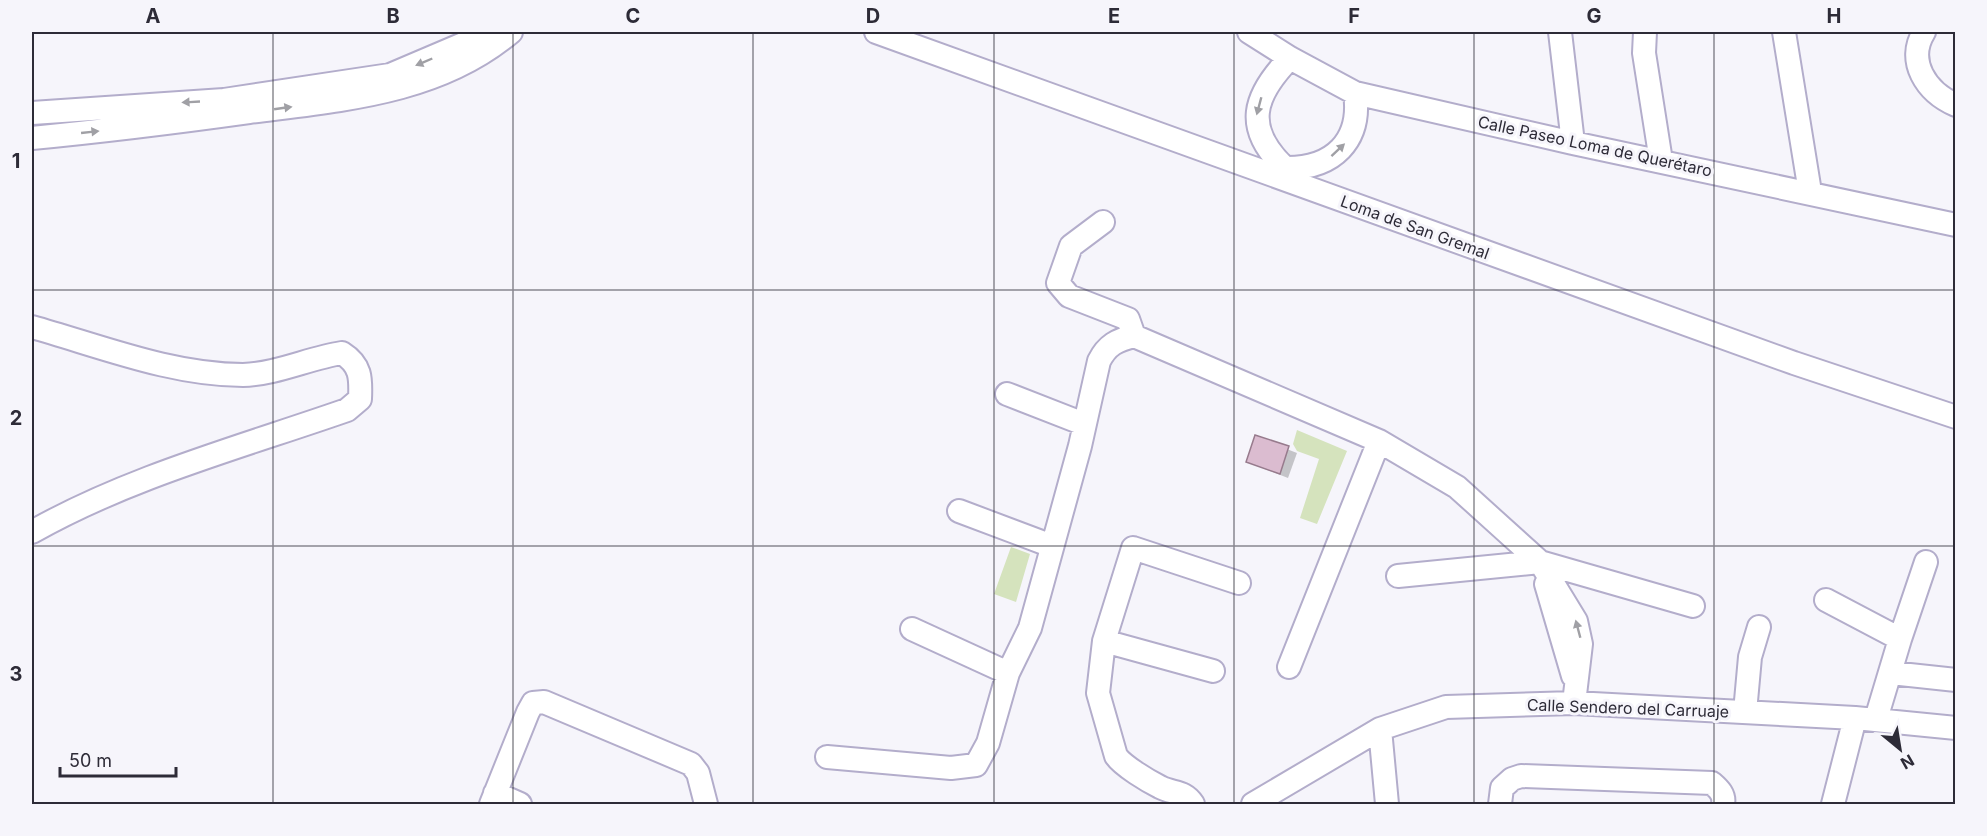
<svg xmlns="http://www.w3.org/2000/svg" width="1987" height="836" font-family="Inter,sans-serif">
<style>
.green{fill:#d5e3bd}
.shadow{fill:#0003}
.building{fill:#dbbcd0;stroke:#977b8d;stroke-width:1.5}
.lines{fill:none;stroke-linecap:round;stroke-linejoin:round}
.minor-casing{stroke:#b3adcb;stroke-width:26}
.minor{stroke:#fff;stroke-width:22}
.oneway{fill:#a0a0a5}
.grid{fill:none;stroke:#2d2b37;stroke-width:1.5;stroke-opacity:0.55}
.labels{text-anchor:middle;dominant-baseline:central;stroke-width:6;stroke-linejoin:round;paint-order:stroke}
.street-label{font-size:16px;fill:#2d2b37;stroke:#f6f5fb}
.neatline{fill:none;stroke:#2d2b37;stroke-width:2}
.grid-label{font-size:20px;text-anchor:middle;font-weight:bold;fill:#2d2b37}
</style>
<rect width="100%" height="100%" fill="#f6f5fb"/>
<path class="green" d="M1297,430L1347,451L1317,524L1300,518L1319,459L1297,451L1293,444Z
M1011,547L1030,554L1016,602L994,594Z"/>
<path class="shadow" d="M1256,437L1297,453L1288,478L1247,462Z"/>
<path class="building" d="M1255,435L1289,446L1280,474L1246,462Z"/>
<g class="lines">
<defs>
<path id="minor" d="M876,32L1794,363L1956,417
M1249,32L1290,58L1355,93L1573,143L1956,225
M1560,32L1573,143
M1645,32L1644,53L1661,161
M1784,32L1810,192
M1924,32C1906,61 1926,92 1956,105
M1290,58C1253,96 1243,128 1285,168C1333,169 1362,141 1355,93
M32,113L224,100L390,75L477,38L485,32
M32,138C104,131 177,122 249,112C341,100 438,94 511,32
M1103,222L1071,246L1058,283L1069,296L1128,319L1134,336
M32,327C100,346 172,375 243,375C277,374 309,358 342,353C361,365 361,378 360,399L347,410C241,447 129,477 32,532
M1007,394L1084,424
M959,511L1052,546
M1398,576L1540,562L1693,606
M1546,584L1573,676
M1826,600L1900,639L1876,719
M912,629L1008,673
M1900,639L1926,562
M1104,641L1213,671
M1289,667L1379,441
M1891,673L1956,680
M1745,712L1750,657L1759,627
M1380,729L1387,804
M827,757L951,768L976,765L988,743L1008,673L1030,628L1080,446L1099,361C1107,345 1117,340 1134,336L1379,441L1457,487L1540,562L1576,621L1581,644L1574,703
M495,793L520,804
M491,804L528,712L533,703L544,702L691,764L698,773L706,804
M1193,804C1184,790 1173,794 1160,787C1148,781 1123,766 1116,756L1098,693L1104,641L1133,548L1239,583
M1253,804L1380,729L1446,707L1574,703L1855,718L1956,728
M1500,804L1502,788L1512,779L1521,776L1712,783C1719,789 1725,795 1723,804
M1833,804L1855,718"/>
</defs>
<use href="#minor" class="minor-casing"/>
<use href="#minor" class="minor"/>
</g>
<defs><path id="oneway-solid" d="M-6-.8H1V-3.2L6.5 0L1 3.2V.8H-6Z" transform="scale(1.5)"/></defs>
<g class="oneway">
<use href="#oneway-solid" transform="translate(424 62) rotate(157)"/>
<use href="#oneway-solid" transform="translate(191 102) rotate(177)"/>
<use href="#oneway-solid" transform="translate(1259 106) rotate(105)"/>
<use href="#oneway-solid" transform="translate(283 108) rotate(-8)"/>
<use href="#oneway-solid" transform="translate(90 132) rotate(-6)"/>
<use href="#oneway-solid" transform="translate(1338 150) rotate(-43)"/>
<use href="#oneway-solid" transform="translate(1578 629) rotate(-105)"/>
</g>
<path class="grid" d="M273,32V804M513,32V804M753,32V804M994,32V804M1234,32V804M1474,32V804M1714,32V804M32,290H1956M32,546H1956"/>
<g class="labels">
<g class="street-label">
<text transform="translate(1595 146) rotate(12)">Calle Paseo Loma de Querétaro</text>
<text transform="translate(1415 227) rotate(20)">Loma de San Gremal</text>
<text transform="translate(1628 708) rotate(2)">Calle Sendero del Carruaje</text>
</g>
</g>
<rect width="1987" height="836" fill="none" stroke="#f6f5fb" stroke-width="66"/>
<g transform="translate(1900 749) rotate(150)" stroke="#f6f5fb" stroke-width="4.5" paint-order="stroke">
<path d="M0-4.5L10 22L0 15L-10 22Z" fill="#2d2b37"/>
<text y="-9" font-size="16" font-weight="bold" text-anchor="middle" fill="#2d2b37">N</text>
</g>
<path d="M60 767v9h116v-9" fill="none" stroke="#2d2b37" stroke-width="3"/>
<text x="69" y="767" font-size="18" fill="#2d2b37" stroke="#f6f5fb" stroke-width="4.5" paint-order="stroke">50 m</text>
<rect x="33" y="33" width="1921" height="770" class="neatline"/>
<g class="grid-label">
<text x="153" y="23">A</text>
<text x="393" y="23">B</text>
<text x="633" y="23">C</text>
<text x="873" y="23">D</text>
<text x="1114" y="23">E</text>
<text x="1354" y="23">F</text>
<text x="1594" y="23">G</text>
<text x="1834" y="23">H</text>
<text x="16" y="168">1</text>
<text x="16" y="425">2</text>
<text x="16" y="681">3</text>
</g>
</svg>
